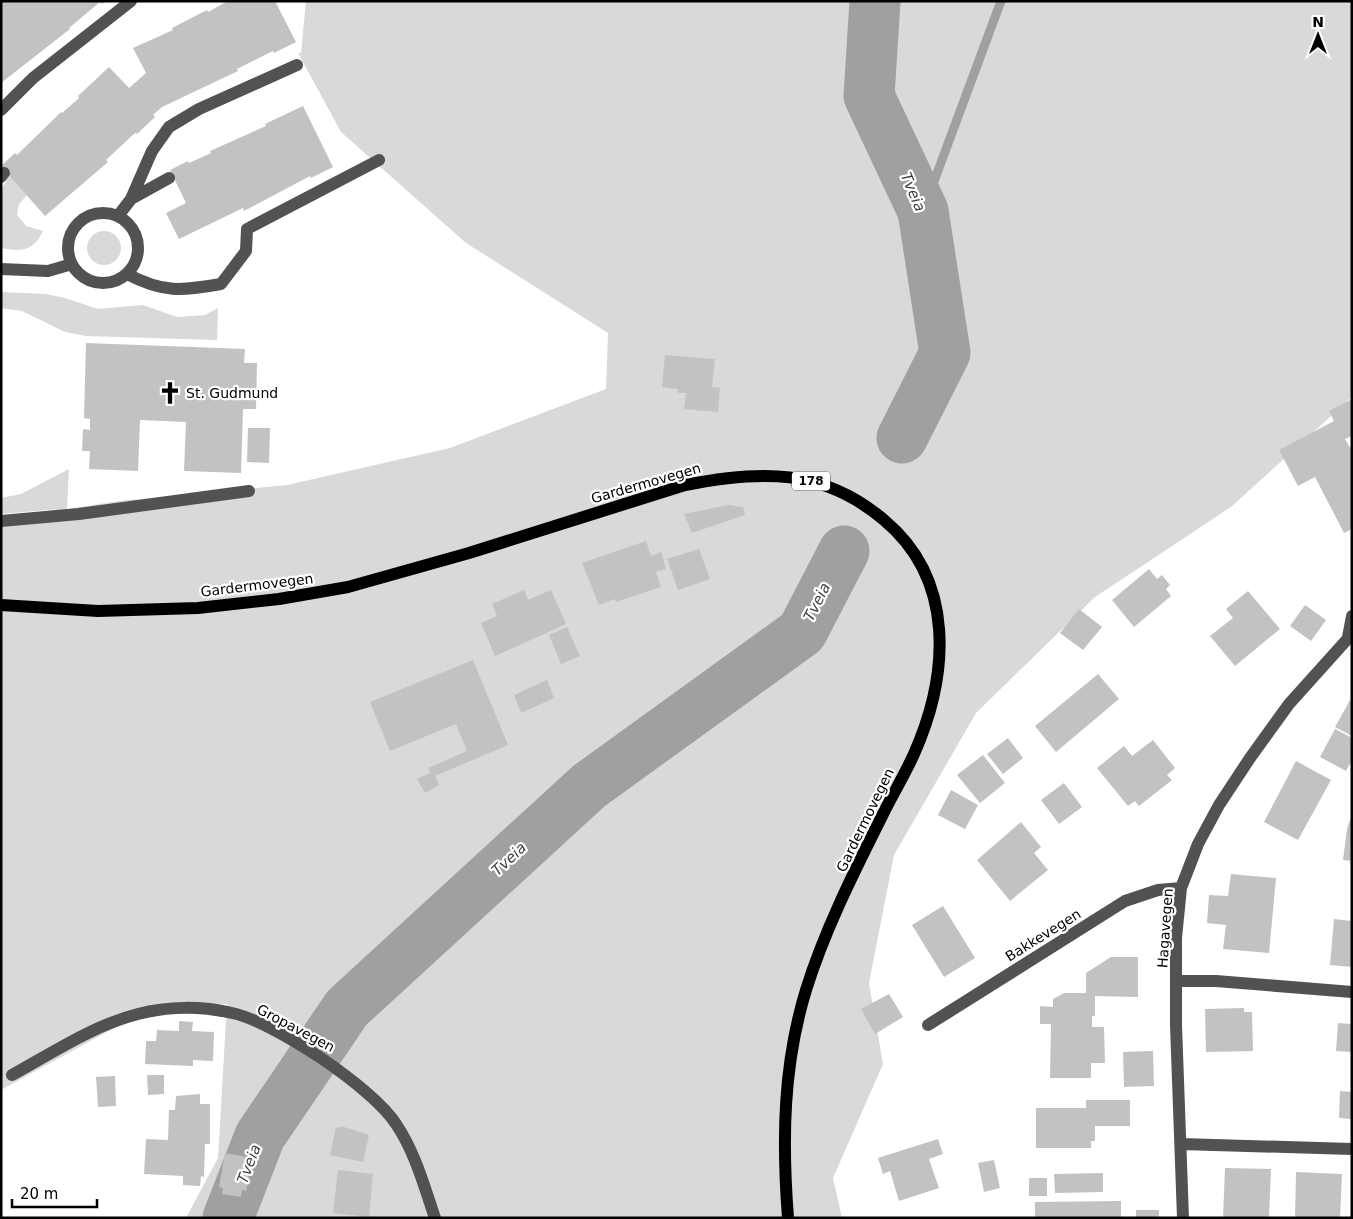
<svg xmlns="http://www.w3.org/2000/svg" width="1353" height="1219" font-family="'DejaVu Sans',sans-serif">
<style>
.green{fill:#d9d9d9}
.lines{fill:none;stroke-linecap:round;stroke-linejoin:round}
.stream{stroke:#a0a0a0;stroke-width:9}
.river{stroke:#a0a0a0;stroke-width:51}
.building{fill:#c2c2c2}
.minor{stroke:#525252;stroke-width:12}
.major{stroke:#000;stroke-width:12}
.labels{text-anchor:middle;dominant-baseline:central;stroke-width:4.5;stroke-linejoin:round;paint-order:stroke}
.shield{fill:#fff;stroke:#4c4c4c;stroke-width:1}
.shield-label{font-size:12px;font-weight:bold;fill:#000}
.poi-label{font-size:14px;fill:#000;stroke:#fff;text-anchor:start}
.street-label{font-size:14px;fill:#000;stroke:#fff}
.water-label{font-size:15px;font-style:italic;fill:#414141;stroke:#fff}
</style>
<rect width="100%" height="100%" fill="#fff"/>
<path class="green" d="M306,1H1352V397L1231,507L1095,597L976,713L894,855L869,983L883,1064L833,1178L842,1218H186L218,1158L227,1004L154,1006L1,1090V518L60,509L1,514V498L21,494L69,469L67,509L119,501L287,485L450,448L606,389L608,333L466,243L341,132L298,53H301Z
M11,173L29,193L19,204L17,215L26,226L43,231C34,251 21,252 1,248V190Z
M87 248a17 17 0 1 1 34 0a17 17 0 1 1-34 0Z
M1,292L46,294L65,298L98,309L143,305L177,317L205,315L218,308L217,340L86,336L65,332L22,311L1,308Z"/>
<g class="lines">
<path class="stream" d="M923,211L1001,1"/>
<path class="river" d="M875,1L869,96L923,211L945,353L902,438
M228,1218L260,1136L347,1008L589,786L802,632L844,551"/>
</g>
<path class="building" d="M1,1H105L102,4L100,2L69,28L70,29L1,83Z
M228,1H275L296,42L274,53L273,51L237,69L238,71L162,107L153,115L155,117L137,134L135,133L106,160L108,162L45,216L1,166L15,153L17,155L61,112L62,113L79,98L78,96L109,67L129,88L146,73L133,48L173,30L172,28L207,10L208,12Z
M303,106L333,167L311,178L310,176L244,211L243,208L179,239L166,213L186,203L170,170L188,161L189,163L211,153L210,151L266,126L265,124Z
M86,343L245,349L244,363H257L256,409H243L241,473L184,471L186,422L140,420L138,471L89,469L90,451H82L83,429L90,430V419L84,418Z
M665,355L715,359L712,387L720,388L718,412L684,409L686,393H678V389L662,387Z
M1352,399V436L1345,439L1352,451V529L1344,533L1315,477L1298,486L1279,450L1334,421L1329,411Z
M248,428H270L269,463L247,462Z
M728,505L743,507L745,515L692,533L684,514Z
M646,541L651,556L661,552L666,569L656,572L661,587L616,602L615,599L599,605L582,563Z
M699,549L710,579L678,590L667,559Z
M1149,569L1157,579L1162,575L1170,585L1166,589L1171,596L1134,627L1112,600Z
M524,590L528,600L551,590L566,624L495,656L481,623L497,616L492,604Z
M1248,591L1280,629L1235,666L1210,636L1233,618L1226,609Z
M1305,605L1326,620L1311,641L1290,626Z
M1079,609L1102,627L1083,650L1060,633Z
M567,627L580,656L561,664L549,635Z
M473,660L508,745L435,776L439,785L425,793L417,779L430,773L428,768L467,751L456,724L390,751L370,702Z
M1098,674L1119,699L1056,752L1035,726Z
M547,680L554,698L521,713L514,695Z
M1350,700L1352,701V736L1335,727Z
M1335,729L1352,738V760L1346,771L1320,757Z
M1008,738L1023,758L1003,774L987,754Z
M1153,740L1175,768L1167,775L1172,780L1139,806L1135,801L1128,806L1097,768L1124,746L1132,756Z
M983,755L1005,783L980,803L957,775Z
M1296,761L1331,780L1298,840L1264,822Z
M1064,783L1082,807L1059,824L1041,800Z
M951,790L978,805L965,829L938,815Z
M1352,814V861L1343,860L1347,829Z
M1021,822L1041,847L1034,853L1048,870L1010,901L977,860Z
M1231,874L1276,878L1269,953L1223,949L1226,925L1207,923L1209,895L1228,896Z
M943,906L975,958L944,977L912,925Z
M1334,919L1352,921V967L1330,965Z
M1111,957H1138V997L1095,996V1016H1092V1027H1104L1105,1063H1091V1078H1050L1051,1024H1040V1006L1053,1007V999L1064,993H1086V973Z
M889,994L903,1017L875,1034L861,1009Z
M1244,1008V1012H1252L1253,1051L1206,1052L1205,1009Z
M179,1021L193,1022L192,1031L214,1032L213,1061L193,1060V1066L145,1064L146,1041H156L157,1030L179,1031Z
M1338,1023L1352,1024V1052L1336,1051Z
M1153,1051L1154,1086L1124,1087L1123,1052Z
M147,1075H164V1094L148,1095Z
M115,1076L116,1106L98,1107L96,1077Z
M1340,1091L1352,1092V1119L1339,1118Z
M200,1094V1104H210V1144H205L204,1177L201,1176L200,1186L183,1185V1176L144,1174L146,1139L168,1140L169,1110H175L176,1096Z
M1086,1100H1130V1126H1095V1141H1091V1148H1036V1108H1086Z
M341,1126L369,1135L363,1162L330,1155L336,1127L340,1128Z
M938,1139L943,1154L929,1159L939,1188L899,1201L890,1171L883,1174L878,1158Z
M225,1153L252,1158L246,1191L242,1190L241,1197L222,1194L223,1188L219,1187Z
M994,1160L1000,1188L984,1192L978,1163Z
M1225,1168L1271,1169L1269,1218H1223Z
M338,1170L373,1174L369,1217L333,1213Z
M1296,1172L1342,1174L1340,1218H1295Z
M1103,1173V1192L1055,1193L1054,1174Z
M1029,1178H1047V1196H1029Z
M1121,1201V1218H1035V1202Z
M1136,1210H1159V1218H1136Z"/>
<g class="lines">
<path class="minor" d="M1,110L33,78L131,1
M1,177L4,173
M131,199L169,178
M68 248a35 35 0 1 1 70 0a35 35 0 1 1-70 0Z
M118,216L131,199L152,151L169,127L199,109L297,65
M1,269L48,271L72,264
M127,274C163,293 182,291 221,284L246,251L247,229L379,160
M1,521L79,514L249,491
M1348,637L1352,616
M1176,981H1216L1352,992
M928,1025L1125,901L1158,890L1181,888
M12,1075C52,1053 94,1025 138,1014C168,1006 202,1006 232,1013C275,1022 373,1088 396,1124C415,1152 424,1186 435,1218
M1181,1144L1352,1149
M1183,1218L1176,1025V938L1181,888L1198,844L1219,805L1250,758L1289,704L1352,634"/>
<path class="major" d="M1,605L98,611L198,608L279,599L348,587L469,553L685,485C760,470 823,468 884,520C956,580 949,675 914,754C905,774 893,794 883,814C855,870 825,929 806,990C783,1065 782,1140 788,1218"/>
</g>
<defs>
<symbol id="church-bare" viewBox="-9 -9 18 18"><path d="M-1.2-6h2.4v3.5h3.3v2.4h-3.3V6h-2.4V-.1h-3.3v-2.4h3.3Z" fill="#000" stroke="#fff" stroke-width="2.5" paint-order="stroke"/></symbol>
</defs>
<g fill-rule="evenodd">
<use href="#church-bare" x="154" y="377" width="32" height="32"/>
</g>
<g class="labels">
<rect class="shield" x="792" y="471.5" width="38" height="19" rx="4"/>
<g class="shield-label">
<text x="811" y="481">178</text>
</g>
<g class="poi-label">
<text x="186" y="393">St. Gudmund</text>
</g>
<g class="street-label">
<text transform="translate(646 483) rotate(-16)">Gardermovegen</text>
<text transform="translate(257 585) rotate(-7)">Gardermovegen</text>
<text transform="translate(865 820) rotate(-64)">Gardermovegen</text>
<text transform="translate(1165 928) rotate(-86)">Hagavegen</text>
<text transform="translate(1043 935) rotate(-32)">Bakkevegen</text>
<text transform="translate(296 1028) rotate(28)">Gropavegen</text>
</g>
<g class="water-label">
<text transform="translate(913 192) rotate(67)">Tveia</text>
<text transform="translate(817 602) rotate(-63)">Tveia</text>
<text transform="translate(509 859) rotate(-43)">Tveia</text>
<text transform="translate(249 1164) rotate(-69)">Tveia</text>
</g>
</g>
<rect width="1353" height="1219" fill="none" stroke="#000000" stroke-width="5"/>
<g transform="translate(1318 35)" stroke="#ffffff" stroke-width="4" paint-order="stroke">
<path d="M0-4L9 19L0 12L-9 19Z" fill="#000000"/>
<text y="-8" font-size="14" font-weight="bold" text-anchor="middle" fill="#000000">N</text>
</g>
<path d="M12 1199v8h85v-8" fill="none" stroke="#000000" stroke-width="2.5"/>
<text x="20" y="1199" font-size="15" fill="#000000" stroke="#ffffff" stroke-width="4" paint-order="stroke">20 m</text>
</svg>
